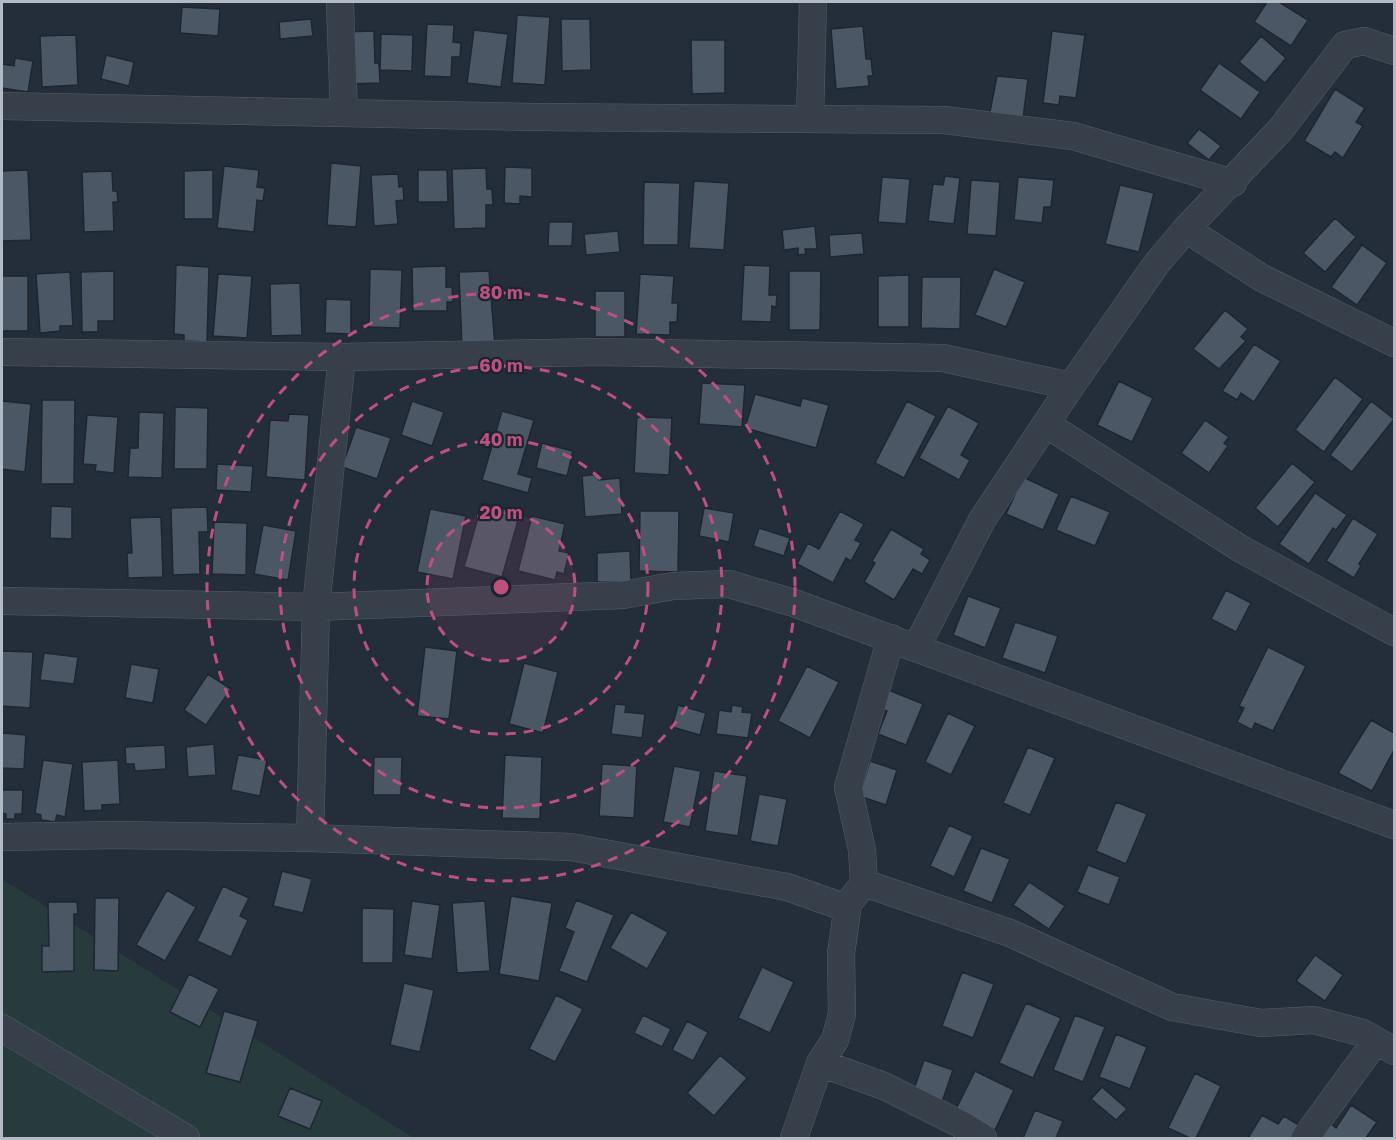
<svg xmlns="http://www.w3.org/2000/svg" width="1396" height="1140" font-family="'Golos Text',sans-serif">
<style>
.green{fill:#273a3c}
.building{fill:#4c5765;stroke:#1e2631;stroke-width:1.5}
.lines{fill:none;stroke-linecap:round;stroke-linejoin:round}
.minor-casing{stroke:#555d68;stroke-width:28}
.minor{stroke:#373f4a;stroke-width:27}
.ring{fill:none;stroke:#bc5180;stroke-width:3;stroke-dasharray:10 8}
.centre{fill:#bc5180;stroke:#1c242f;stroke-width:3}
.ring-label{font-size:18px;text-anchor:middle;font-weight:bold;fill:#bc5180;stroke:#1c242f;stroke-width:4.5;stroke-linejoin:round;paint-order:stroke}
</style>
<rect width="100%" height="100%" fill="#242d3a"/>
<path class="green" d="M2,879L414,1138H2Z"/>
<path class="building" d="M1267,2H1279L1308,20L1291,46L1254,22Z
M182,7L220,9L218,36L180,33Z
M517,15L550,17L545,85L512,83Z
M311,19L313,36L280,39L279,22Z
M561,19H590L591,70L562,71Z
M427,24L454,25L453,42L461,43L460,57H452L451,77L424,76Z
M863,26L866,59H871L873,76H868L869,86L836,89L831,29Z
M474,30L508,34L501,87L467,83Z
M374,31L375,63H379L380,83L345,84L343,32Z
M1052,31L1085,35L1076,98L1060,96L1059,105L1043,103Z
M381,34L413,35L412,71L380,70Z
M76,35L78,85L42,87L40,36Z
M1261,36L1286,58L1265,83L1239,62Z
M691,40H725V93L692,94Z
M106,55L134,62L129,86L101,79Z
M15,58L33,61L28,92L2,88V64L14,66Z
M1219,63L1260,92L1241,119L1200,90Z
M997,76L1028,79L1022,126L988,122Z
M1335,89L1365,108L1356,122L1363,126L1343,158L1335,152L1331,157L1304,141Z
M1199,129L1221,146L1209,160L1187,143Z
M331,163L361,166L356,227L327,225Z
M224,166L259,170L257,187L265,188L263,201L257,200L254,232L217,228Z
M505,167L532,168V197L520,196V204L504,203Z
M486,168L487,189H492L493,205H486V228L454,229L452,169Z
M28,170L31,240L2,241V171Z
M213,170V219H184V171Z
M418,170H447L448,202H418Z
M112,171L113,191H117L118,202H113L114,231L84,232L82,172Z
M398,174L399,187L403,186L404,200L396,201L398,224L374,226L371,175Z
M945,176L960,178L954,224L928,221L933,184L943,185Z
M882,177L910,179L906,224L878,222Z
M1018,177L1054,180L1051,207H1044L1042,223L1014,220Z
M971,180L1000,182L996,236L967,234Z
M694,181L729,183L724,250L689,248Z
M644,182L680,183L678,245H643Z
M1120,185L1154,193L1139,252L1105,244Z
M1335,218L1356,237L1325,272L1303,253Z
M549,222H573L572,246H548Z
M815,226L817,249H805L806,254L798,255V248L784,250L782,230Z
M618,231L620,252L586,255L584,234Z
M862,233L864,254L830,257L829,235Z
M1362,245L1387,263L1357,305L1331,287Z
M176,265L209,267L207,342L184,341V335L174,334Z
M744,265L770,266L769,295H777L776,307L772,306L771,322L741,321Z
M446,266V287H452L453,302H447V311H413L412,267Z
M370,269L402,270L400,328L369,327Z
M994,269L1025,282L1006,327L975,315Z
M114,271V321H98V332H82L81,272Z
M489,271L495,346L462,348L459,272Z
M789,271H821L820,330H789Z
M70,272L73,326H60V331L40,333L36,274Z
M218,274L252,276L247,338L213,336Z
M640,274L674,276L672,303H678L677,322H670V335L636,334Z
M909,275V327H878V276Z
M2,276H28V331H2Z
M922,277H961L960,329L921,328Z
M300,283L302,335L271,336L270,284Z
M595,291H625V337H595Z
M326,299L351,300V334L325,333Z
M1225,310L1248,329L1241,337L1246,341L1219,369L1193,349Z
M1254,344L1281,361L1254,402L1241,393L1237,400L1222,391Z
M1335,377L1363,399L1324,452L1295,430Z
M1119,381L1153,398L1132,442L1097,425Z
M702,383L745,385L742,427L699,424Z
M755,394L800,406L802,398L829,405L816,448L745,428Z
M42,400H75L74,484H41Z
M2,401L31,404L25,472L2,469Z
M412,401L444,412L432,446L401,435Z
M907,401L936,416L904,478L875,463Z
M1371,401L1394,419L1352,472L1330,455Z
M948,406L979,423L961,455L970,460L959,480L919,458Z
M175,407L208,408L207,469H174Z
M502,411L534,420L518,474L532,478L528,493L482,480Z
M139,412L164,413L162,478L128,477L130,448H138Z
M289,414L309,415L305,480L266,477L270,420L288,421Z
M87,415L118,417L114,473L95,471L96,465L83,464Z
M637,417L672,418L669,475L634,473Z
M1205,420L1229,437L1224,443L1228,446L1209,473L1181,453Z
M356,427L391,438L377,479L342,467Z
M542,443L573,451L567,476L536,468Z
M1292,463L1315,482L1278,527L1255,508Z
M217,464L253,466L251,492L216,490Z
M599,474V480L620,478L622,514L585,517L582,476Z
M1023,477L1059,494L1043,530L1006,514Z
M1315,493L1347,515L1336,530L1333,528L1309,564L1279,544Z
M1071,496L1110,512L1095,546L1056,530Z
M482,503L520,513L502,577L464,567Z
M51,506L72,507V539L50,538Z
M207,507L208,532H199L200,574L173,575L171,508Z
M704,508L734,513L729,542L699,536Z
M430,509L466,516L453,579L417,572Z
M640,511H679L678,572L639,571Z
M840,511L864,524L855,540L861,543L851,561L846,558L833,583L797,564L808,543L819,549Z
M532,516L565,524L559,551L569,553L564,574L557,572L555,580L518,571Z
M161,517L163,577L128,578L127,553H132L130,518Z
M1353,518L1378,534L1359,564L1361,566L1354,578L1326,561Z
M214,522L247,523L246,575L212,574Z
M263,525L296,531L288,580L254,574Z
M759,528L790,538L784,556L753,546Z
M891,529L924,549L921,554L930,560L922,574L913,569L894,600L864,582L875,563L872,561Z
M630,551L631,582H597V553Z
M1226,590L1251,603L1236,632L1211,619Z
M968,596L1001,608L985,648L953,635Z
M1015,622L1058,636L1045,673L1002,658Z
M425,647L457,651L449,719L417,716Z
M1268,647L1306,666L1273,731L1255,723L1252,730L1237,722L1244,708L1239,706Z
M2,651L33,652L30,708L2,706Z
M44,653L78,657L74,684L40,680Z
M524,663L558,672L543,733L509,724Z
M131,664L159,669L153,703L125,698Z
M807,666L839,682L810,738L778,721Z
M208,674L231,689L206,725L184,710Z
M881,687L923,704L906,745L878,734L887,711L873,706Z
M615,704L626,705L625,712L645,714L642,738L611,734Z
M678,705L706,713L700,735L672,727Z
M732,705L743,707L742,712L752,713L748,738L716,734L719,710L731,712Z
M948,713L975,726L951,775L925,762Z
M1371,720L1394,733V750L1372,791L1338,773Z
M2,733L26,735L24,769L2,768Z
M214,744L216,775L188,777L186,747Z
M165,745L166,769L135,771L134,764H126L125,747Z
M1028,747L1055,758L1030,815L1003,803Z
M238,755L267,760L260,796L231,790Z
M505,755L542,757L540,819L502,818Z
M374,757H402L401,795H373Z
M43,760L73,764L65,817L57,815L55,822L41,820V815L35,813Z
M118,760L120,804L102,805V810L84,811L82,762Z
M870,761L897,770L886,805L859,796Z
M602,764L637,766L634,818L599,816Z
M674,766L701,771L690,827L663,822Z
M714,771L747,776L738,836L705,831Z
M2,783V790H23L22,814H15V819H6V814L2,813Z
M759,794L787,799L778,846L750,841Z
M1116,802L1147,814L1126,864L1096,851Z
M949,825L973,836L954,877L930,866Z
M981,848L1010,859L992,903L963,891Z
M1088,865L1120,877L1109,905L1077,892Z
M282,871L312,879L303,913L273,906Z
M1029,882L1065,906L1049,929L1013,905Z
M223,886L249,898L240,916L248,920L231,957L197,941Z
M167,890L196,907L165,961L136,945Z
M511,896L552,903L539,981L499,974Z
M95,898H119L118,971L94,970Z
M576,900L614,915L587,982L559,971L574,932L565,928Z
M412,901L440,905L432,959L404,955Z
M485,901L490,971L457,973L452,903Z
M48,902H77L78,914H74V971L42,972V946H49Z
M362,908L394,909L393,963H362Z
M631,912L668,932L647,969L610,948Z
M1315,955L1343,975L1325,1001L1296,981Z
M762,967L794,982L770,1033L738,1018Z
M962,972L994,984L973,1038L942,1026Z
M189,974L219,989L200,1027L170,1012Z
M404,983L434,990L420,1052L390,1045Z
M556,995L583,1009L555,1062L529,1049Z
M1026,1003L1061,1018L1033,1078L999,1063Z
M224,1011L258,1021L240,1082L206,1073Z
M643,1015L671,1029L662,1047L634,1033Z
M1075,1015L1105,1027L1083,1082L1053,1070Z
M687,1021L708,1032L693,1061L672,1050Z
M1116,1034L1147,1047L1130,1089L1099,1077Z
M720,1055L747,1078L714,1116L687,1093Z
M924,1060L953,1070L942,1102L913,1092Z
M975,1071L1014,1090L995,1130L955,1111Z
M1195,1073L1221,1086L1196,1138H1190L1168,1128Z
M1102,1087L1127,1109L1116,1120L1091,1099Z
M290,1088L322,1101L310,1129L278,1116Z
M1351,1105L1377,1122L1366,1138H1320L1330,1123L1336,1128Z
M1035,1110L1063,1121L1056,1138H1023Z
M1262,1115L1278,1124L1284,1116L1299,1125L1291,1138H1248Z"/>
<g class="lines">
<defs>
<path id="minor" d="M340,5L344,113
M2,106L532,117L944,120L1073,136L1233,183
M810,119L813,2
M1186,229L1262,278L1394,343
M2,352L342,357L597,352L943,358L1071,386
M1046,424L1241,549L1394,632
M2,601L316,607L623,595L673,586L729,584L794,603L1394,825
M917,646L982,520L1071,386L1157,263L1186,229L1281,129L1345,45L1364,41L1394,51
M2,837L117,835L310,838L571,847L787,887L835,904H848
M310,838L316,607L342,357
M864,883L1010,933L1172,1007L1261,1023L1314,1020L1363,1033L1394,1051
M2,1028L186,1138
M820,1063L884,1086L962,1125L983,1138
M794,1138L820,1063L835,1040L842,1014L841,954L848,904L864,883L862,850L848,787L891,638
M1305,1138L1376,1041"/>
</defs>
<use href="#minor" class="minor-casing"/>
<use href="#minor" class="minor"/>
</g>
<circle cx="501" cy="587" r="74" fill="#bc5180" fill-opacity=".12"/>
<g class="ring">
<circle cx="501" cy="587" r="74"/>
<circle cx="501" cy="587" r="147"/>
<circle cx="501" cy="587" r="221"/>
<circle cx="501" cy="587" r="294"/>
</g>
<circle cx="501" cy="587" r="9" class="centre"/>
<g class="ring-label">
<text x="501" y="299">80 m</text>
<text x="501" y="372">60 m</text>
<text x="501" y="446">40 m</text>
<text x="501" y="519">20 m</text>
</g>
<rect width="1396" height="1140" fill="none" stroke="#b2bac6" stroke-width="6"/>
</svg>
